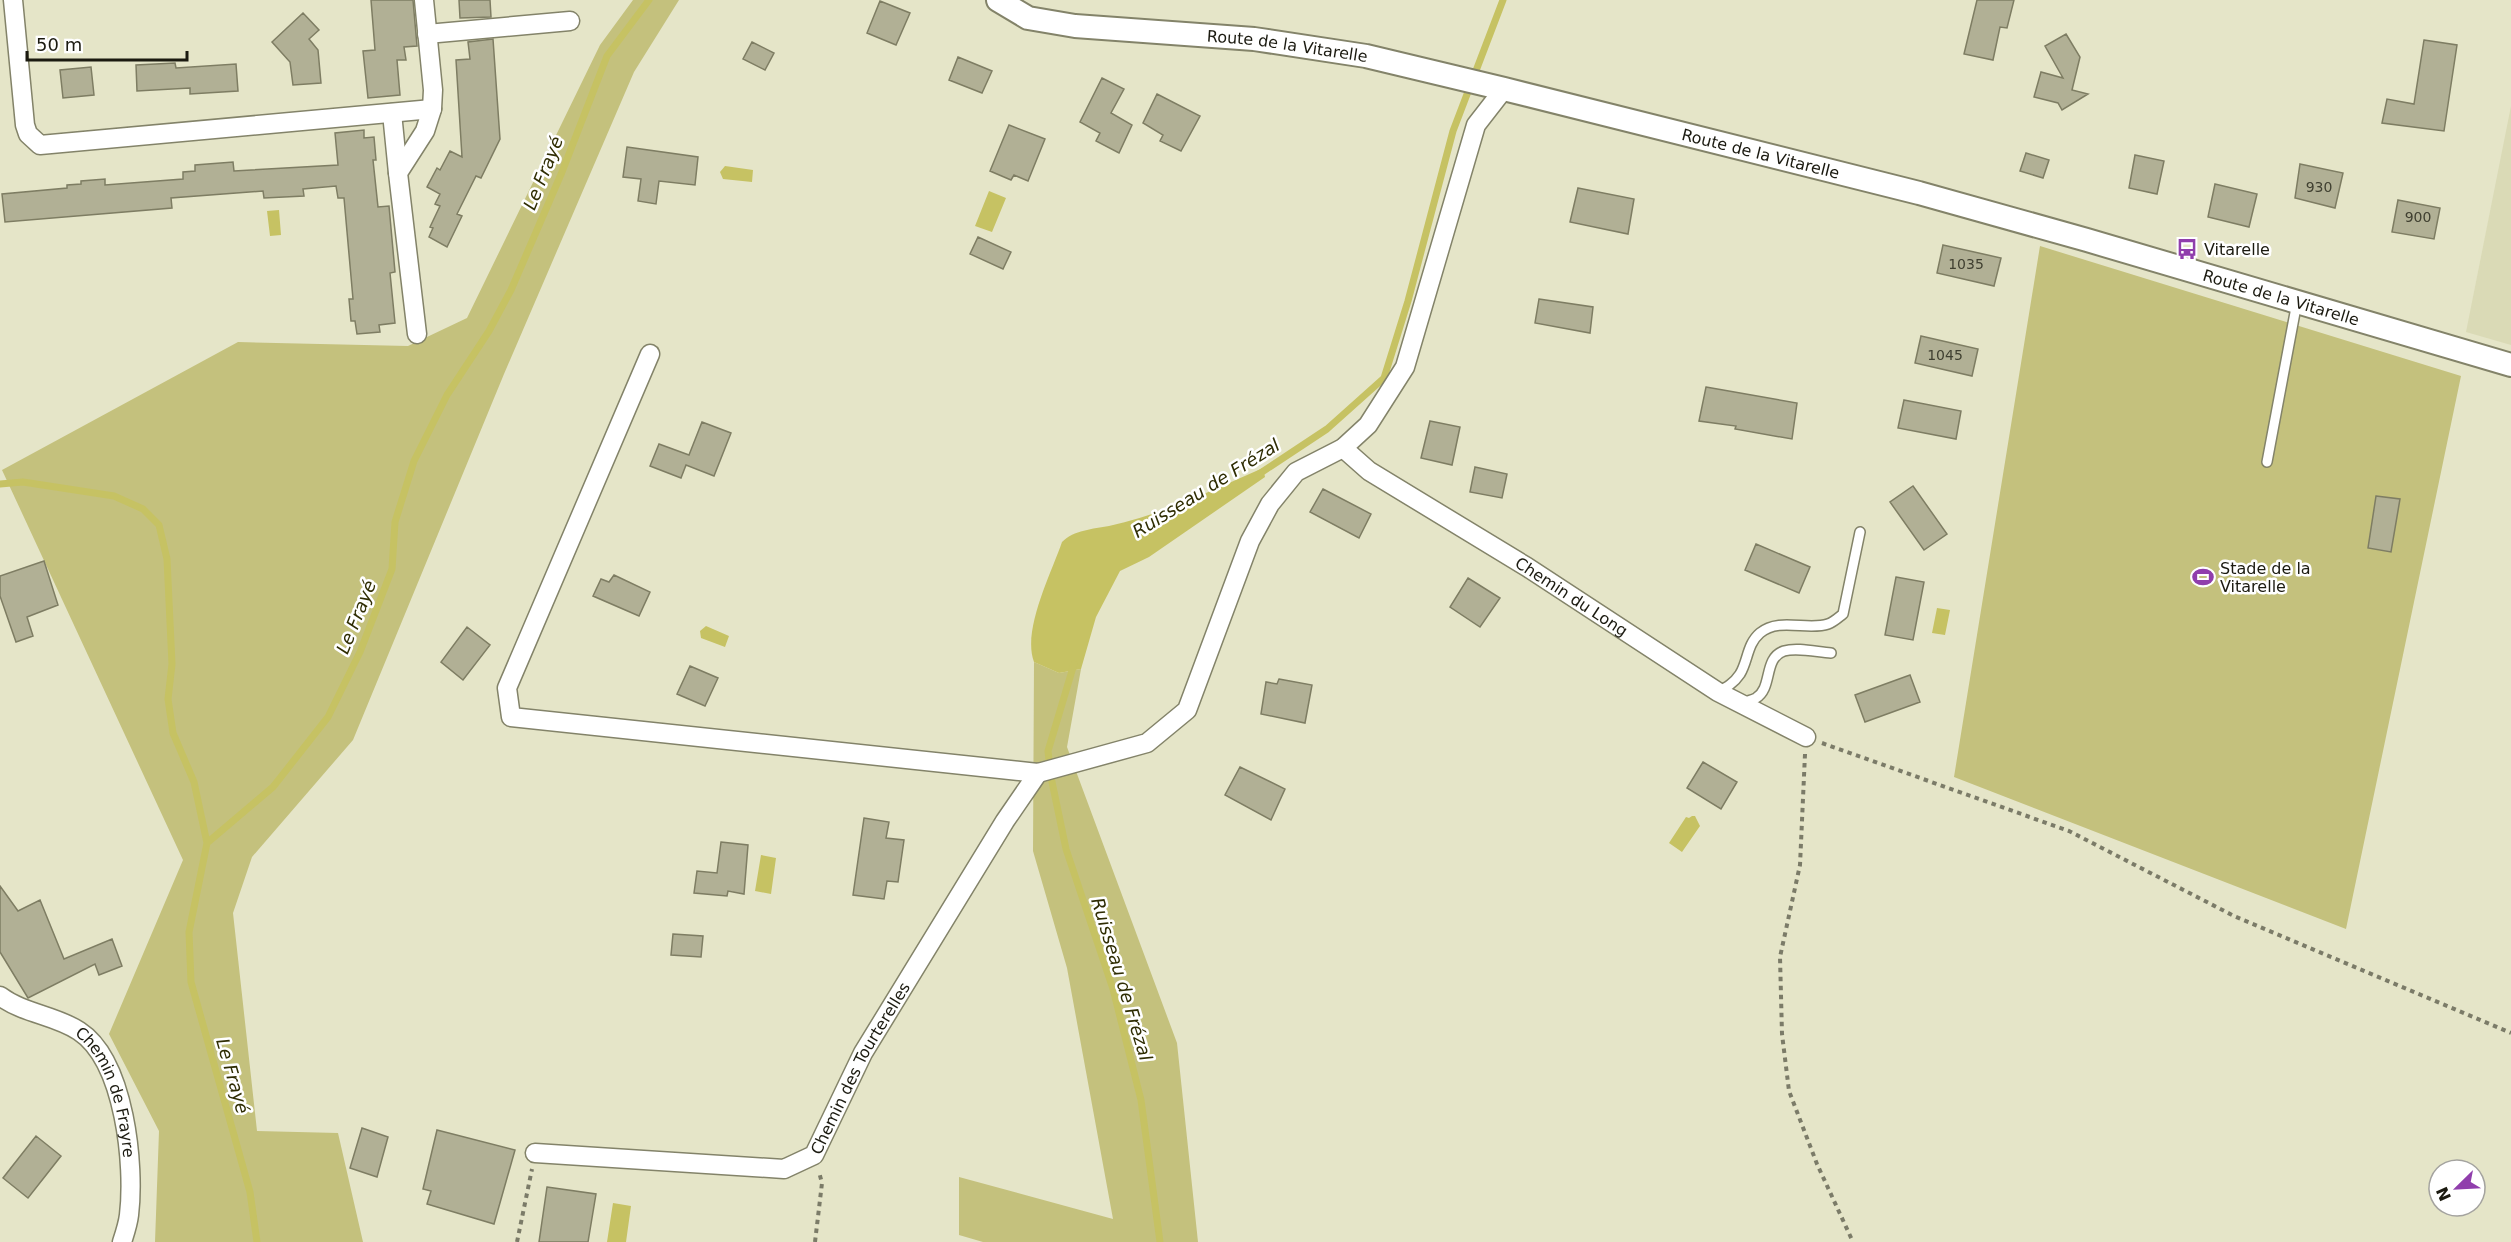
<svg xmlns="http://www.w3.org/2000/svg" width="2511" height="1242" font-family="'DejaVu Sans',sans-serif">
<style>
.built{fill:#dadab6}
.green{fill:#c4c17d}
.water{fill:#c6c263}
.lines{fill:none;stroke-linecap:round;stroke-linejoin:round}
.stream{stroke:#c6c263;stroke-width:7}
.building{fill:#b1b095;stroke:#7e7d63;stroke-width:1.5}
.service-casing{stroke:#838369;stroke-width:12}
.minor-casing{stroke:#838369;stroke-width:21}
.tertiary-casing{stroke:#838369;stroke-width:26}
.path{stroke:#7b7b68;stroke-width:4;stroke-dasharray:4.5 4.5;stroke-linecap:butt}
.service{stroke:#fff;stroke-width:9}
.minor{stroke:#fff;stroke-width:18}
.tertiary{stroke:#fff;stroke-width:22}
.labels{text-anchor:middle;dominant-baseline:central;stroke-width:5;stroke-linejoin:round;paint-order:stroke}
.number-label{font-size:14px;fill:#404031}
.street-label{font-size:16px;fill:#1b1a10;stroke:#fff}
.poi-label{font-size:16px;fill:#1b1a10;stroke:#fff;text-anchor:start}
.water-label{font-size:18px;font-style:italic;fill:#2f2d03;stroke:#fff}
</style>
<rect width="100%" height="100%" fill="#e5e5c8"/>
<path class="built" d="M2511,106V345L2466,332Z"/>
<path class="green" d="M633,0H679L634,72L504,374L353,740L252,857L233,913L257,1131L338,1133L363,1242H155L159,1131L109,1034L183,860L2,470L238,342L408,346L467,318L600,45Z
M2040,246L2461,376L2346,929L1954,777Z
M1034,662L1059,673L1081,669L1067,747L1177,1043L1198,1242H983L959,1235V1177L1113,1219L1067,968L1033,851Z"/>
<path class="water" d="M725,166L753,170L752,182L723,179L720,172Z
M989,191L1006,198L992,232L975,226Z
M279,210L281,235L270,236L267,211Z
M1263,468L1265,477L1149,557L1120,571L1096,617L1081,669L1059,673L1034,662C1022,630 1051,574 1062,542C1074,530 1093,529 1109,526C1164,514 1212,490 1263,468Z
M1937,608L1950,610L1945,635L1932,633Z
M706,626L729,636L725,647L701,638L700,631Z
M1692,816H1695L1700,826L1682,852L1669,843L1686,817L1689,818Z
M761,855L776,858L771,894L755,891Z
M613,1203L631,1206L626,1242H607Z"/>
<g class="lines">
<path class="stream" d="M1256,476L1327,429L1384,378L1408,301L1453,131L1503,0
M0,484L23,482L114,496L143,509L159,525L167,559L172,664L168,699L173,733L194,782L207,843
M1074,664L1048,751L1051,777L1066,849L1113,989L1141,1100L1160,1242
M257,1242L250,1192L191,982L189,932L207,843L273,787L328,717L360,652L392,569L395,522L414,461L447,395L489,331L511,290L562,172L607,56L649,0"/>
</g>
<path class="building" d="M371,0H413L417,46L404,47L406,60H397L400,95L368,98L363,51L375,50Z
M459,0H490L491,17L460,18Z
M1977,0H2014L2007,28L2000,27L1993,60L1964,54Z
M880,1L910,13L896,45L867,33Z
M303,13L319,30L309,39L318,50L321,83L293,85L290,62L272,42Z
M2066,34L2080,57L2072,90L2088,94L2062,110L2058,103L2034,97L2041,72L2063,78L2045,46Z
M493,39L500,139L481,178L476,176L457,214L462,216L447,247L429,237L433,228L430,227L440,206L435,204L440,194L427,187L437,168L440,170L450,151L462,157L456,60L470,59L468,42Z
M2424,40L2457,45L2444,131L2382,123L2387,99L2414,104Z
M752,42L774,53L765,70L743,59Z
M958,57L992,71L982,93L949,80Z
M175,63L176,68L236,64L238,91L190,94V88L137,91L136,65Z
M91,67L94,95L63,98L60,70Z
M1102,78L1124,89L1111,113L1132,125L1119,153L1096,141L1100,133L1080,122Z
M1157,94L1200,116L1181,151L1160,141L1163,135L1143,123Z
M1009,125L1045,139L1028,181L1014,175L1011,180L990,171Z
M364,130V138L374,137L376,160H373L378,207L389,206L395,272L390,273L395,323L379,325L380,332L357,334L355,321H351L349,299H353L344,198H338L336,186L303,189L304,196L264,198L263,191L171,198L172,208L5,222L2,194L67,188V185L81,184V181L105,179V185L183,179V172L195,171V165L233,162L234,171L338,165L335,133Z
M627,147L698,157L695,185L659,181L656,204L638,201L641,179L623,177Z
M2026,153L2049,160L2043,178L2020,171Z
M2135,155L2164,161L2157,194L2129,188Z
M2300,164L2343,173L2335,208L2295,198Z
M2215,184L2257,194L2249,227L2208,217Z
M1578,188L1634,199L1628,234L1570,222Z
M2398,200L2440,208L2434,239L2392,232Z
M978,237L1011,252L1003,269L970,254Z
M1943,245L2001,258L1994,286L1937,273Z
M1539,299L1593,307L1590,333L1535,323Z
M1921,336L1978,349L1972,376L1915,363Z
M1706,387L1797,403L1792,439L1735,429L1736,426L1699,421Z
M1904,400L1961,411L1956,439L1898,428Z
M1430,421L1460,427L1452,465L1421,458Z
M702,422L731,433L714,476L686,465L681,478L650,466L659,444L689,455Z
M1475,467L1507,474L1502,498L1470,492Z
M1913,486L1947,534L1924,550L1890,502Z
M1323,489L1371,514L1359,538L1310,512Z
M2376,496L2400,499L2391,552L2368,548Z
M1756,544L1810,567L1799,593L1745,570Z
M44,561L58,605L27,617L33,636L16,642L0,596V576Z
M614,575L650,592L639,616L593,596L601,579L609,582Z
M1896,577L1924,582L1913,640L1885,635Z
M1468,578L1500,598L1480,627L1450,607Z
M467,627L490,645L463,680L441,662Z
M690,666L718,678L705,706L677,694Z
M1910,675L1920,702L1865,722L1855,695Z
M1279,679L1312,685L1305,723L1261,714L1266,682L1277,684Z
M1703,762L1737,782L1721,809L1687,788Z
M1240,767L1285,789L1271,820L1225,795Z
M864,818L889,822L886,838L904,840L898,882L887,881L884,899L853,895Z
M721,842L748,845L744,894L728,891L727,896L694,893L697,871L717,873Z
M0,886L18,911L40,900L64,959L112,939L122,966L99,975L95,964L28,998L0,952Z
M673,934L703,936L701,957L671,955Z
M362,1128L388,1137L377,1177L350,1168Z
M437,1130L515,1150L494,1224L427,1204L431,1191L423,1189Z
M36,1136L61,1156L28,1198L3,1178Z
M547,1187L596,1194L588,1242H539Z"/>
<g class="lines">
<defs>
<path id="service" d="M2267,462L2297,302
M1718,692C1727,687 1734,683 1740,674C1748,661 1747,644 1760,633C1779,617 1808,631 1828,624C1834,622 1839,617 1843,614L1860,532
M1743,703C1747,701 1752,700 1756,698C1773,688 1763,658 1784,651C1797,647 1817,652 1831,653"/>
<g id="minor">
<path d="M13,0L25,125L28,134L40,145L432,109"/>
<path d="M427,34L570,21"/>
<path d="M392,113L398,173"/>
<path d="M417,334L398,173L425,131L432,109L433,90L424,0"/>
<path d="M650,354L507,688L511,717L1038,773L1147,743L1187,710L1250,541L1270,504L1296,472L1343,448L1368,425L1405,367L1476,125L1504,89"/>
<path id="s1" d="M1343,448L1369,471L1527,567L1718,692L1806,737"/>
<path id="s2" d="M0,996C24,1014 55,1015 79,1031C125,1061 135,1166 129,1215C128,1224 125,1233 122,1242"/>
<path id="s3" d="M535,1153L784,1169L814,1155L863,1053L1005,821L1038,773"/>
</g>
<g id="tertiary">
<path id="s4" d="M998,0L1028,18L1075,26L1254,39L1366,56L1504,89L1919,193L2087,240L2511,365"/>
</g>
</defs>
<use href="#service" class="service-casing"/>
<use href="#minor" class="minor-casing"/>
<use href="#tertiary" class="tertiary-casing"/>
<path class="path" d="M1822,743L2069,831L2234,916L2511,1033
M1805,754L1800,865L1780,957L1782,1034L1789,1091L1817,1164L1853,1242
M517,1242L532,1169
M815,1242L822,1183L819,1172"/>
<use href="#service" class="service"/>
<use href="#minor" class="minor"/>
<use href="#tertiary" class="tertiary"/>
</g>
<defs>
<symbol id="bus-bare" viewBox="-9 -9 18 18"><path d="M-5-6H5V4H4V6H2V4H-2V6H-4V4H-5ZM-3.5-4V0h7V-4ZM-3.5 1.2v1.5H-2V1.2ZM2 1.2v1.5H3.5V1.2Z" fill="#903eac" stroke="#fff" stroke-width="2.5" paint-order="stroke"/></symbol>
<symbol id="stadium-bare" viewBox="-9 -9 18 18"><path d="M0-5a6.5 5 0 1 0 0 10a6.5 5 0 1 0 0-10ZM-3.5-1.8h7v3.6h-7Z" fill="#903eac" stroke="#fff" stroke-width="2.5" paint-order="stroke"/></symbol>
</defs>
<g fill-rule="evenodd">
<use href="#bus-bare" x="2172" y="234" width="30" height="30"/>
<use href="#stadium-bare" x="2188" y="562" width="30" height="30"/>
</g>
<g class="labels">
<g class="number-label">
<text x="2319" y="187">930</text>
<text x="2418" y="217">900</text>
<text x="1966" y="264">1035</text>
<text x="1945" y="355">1045</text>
</g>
<g class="street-label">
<text stroke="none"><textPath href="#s4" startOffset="296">Route de la Vitarelle</textPath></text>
<text stroke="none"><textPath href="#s4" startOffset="782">Route de la Vitarelle</textPath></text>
<text stroke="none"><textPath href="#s4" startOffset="1322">Route de la Vitarelle</textPath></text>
<text stroke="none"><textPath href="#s1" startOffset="273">Chemin du Long</textPath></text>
<text stroke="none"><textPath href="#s3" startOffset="381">Chemin des Tourterelles</textPath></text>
<text stroke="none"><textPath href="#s2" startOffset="156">Chemin de Frayre</textPath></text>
</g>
<g class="poi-label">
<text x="2204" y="249">Vitarelle</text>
<text x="2220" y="568">Stade de la<tspan x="2220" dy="18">Vitarelle</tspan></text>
</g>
<g class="water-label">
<text transform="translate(543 173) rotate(-68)">Le Frayé</text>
<text transform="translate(1206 488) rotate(-32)">Ruisseau de Frézal</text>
<text transform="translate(356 617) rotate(-68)">Le Frayé</text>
<text transform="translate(1122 979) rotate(73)">Ruisseau de Frézal</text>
<text transform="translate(233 1076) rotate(74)">Le Frayé</text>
</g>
</g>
<g transform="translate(2457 1188) rotate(246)"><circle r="28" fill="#ffffff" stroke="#a4a39f" stroke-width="1.5"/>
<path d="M0-4.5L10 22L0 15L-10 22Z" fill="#903eac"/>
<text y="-9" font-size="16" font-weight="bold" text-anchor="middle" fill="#1b1a10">N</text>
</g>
<path d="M27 51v9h160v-9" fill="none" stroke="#1b1a10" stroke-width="3"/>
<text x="36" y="51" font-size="18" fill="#1b1a10" stroke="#ffffff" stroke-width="4.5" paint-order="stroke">50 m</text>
</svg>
